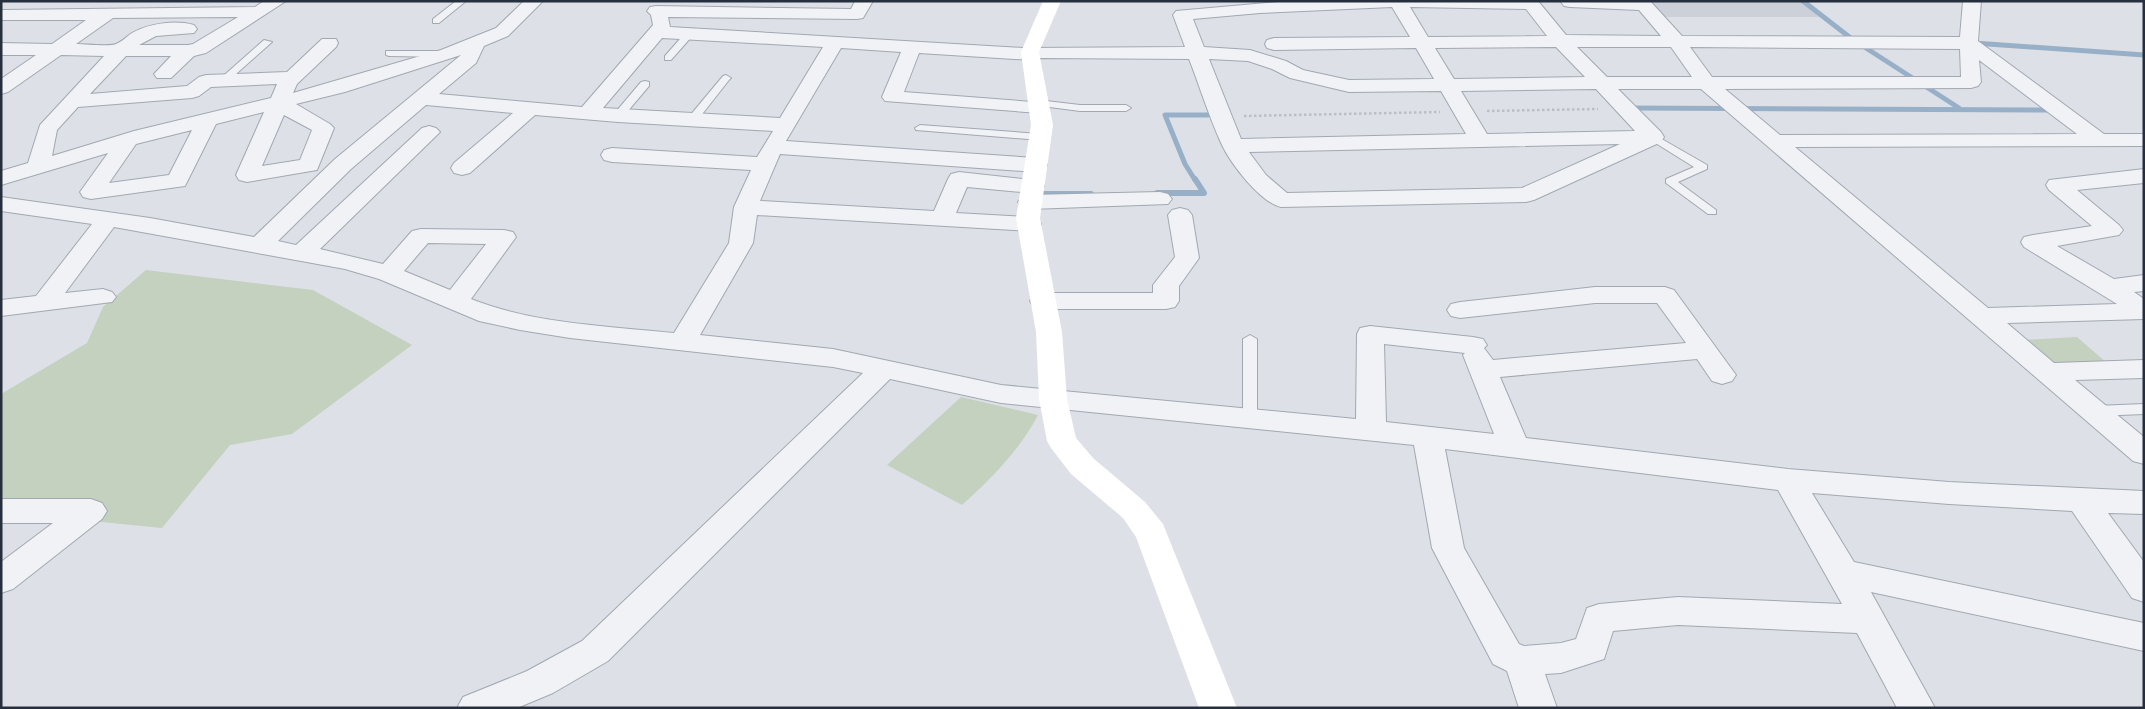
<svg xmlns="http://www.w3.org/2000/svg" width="2145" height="709" font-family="'Archivo Narrow',sans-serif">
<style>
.built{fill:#cbd0d9}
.green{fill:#c3d1be}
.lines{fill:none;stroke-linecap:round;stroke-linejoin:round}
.stream-far1{stroke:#97b0c8;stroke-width:5}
.stream{stroke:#97b0c8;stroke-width:6}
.lane-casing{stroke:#a2a8b1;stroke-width:2}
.street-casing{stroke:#a2a8b1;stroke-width:2}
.path{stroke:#bbbfc5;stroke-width:2.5;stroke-dasharray:2.5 2.5;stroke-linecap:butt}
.lane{fill:#f0f2f5;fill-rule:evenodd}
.street{fill:#f0f2f5;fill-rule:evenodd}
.secondary{fill:#fff;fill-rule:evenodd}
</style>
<rect width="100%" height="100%" fill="#dde1e7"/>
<path class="built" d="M1640,1H1803L1823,17H1654Z"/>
<path class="green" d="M146,270L313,290L412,345L292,434L230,445L162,528L1,512V394L87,343L103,307Z
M2077,337L2107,363L2049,364L2022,340Z
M961,397L1038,415C1019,451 991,479 962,505L887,465Z"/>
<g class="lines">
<path class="stream-far1" d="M1803,1L1852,39L1959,108
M1974,43L2144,55
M1628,108L2053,110
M1195,180L1185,164L1165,115H1208"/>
<path class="stream" d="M1157,193H1204L1195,179
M1034,194H1091"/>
<defs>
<path id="lane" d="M456,1H466L439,23H433V19Z
M686,32L694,34L671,60H665V56Z
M264,40L272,42L227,82H221V78Z
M386,51H447L452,54L447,57L389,56L386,55Z
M726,75L731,78L729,80L696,122H688V118L723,76Z
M645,81L649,82V86L622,118H614V114L641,82Z
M1038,100L1080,105H1126L1131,108L1126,111H1080L1034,105L1033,103Z
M920,125L1040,134L1045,137L1040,140L916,130L915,128Z
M1653,134L1707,165V169L1678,182L1716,210V214H1708L1666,183V179L1694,167L1649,139L1648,137Z
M1250,335L1257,339V417L1250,422L1243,417V339Z
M2144,404V414L2095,416L2088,411L2095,406Z"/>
<path id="street" d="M264,1H286L206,53L194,56L171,78H157L154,74L171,56H126L90,94L187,86L199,77L206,75L287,72L322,39H336L338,43L336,47L297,84L293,93L441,50L496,28L524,1H543L508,36L484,46L476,63L439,94L582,107L653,25L651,15L647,11L650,7L656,6L851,9L855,1H873L863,18L857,19L668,17L670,27L1024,48L1185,47L1173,15L1176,11L1289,1H1538L1566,35L1661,36L1639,10L1570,7L1564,6L1561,2L1650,1L1682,36L1960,37L1963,1H1981L1978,41L2104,134H2144V146L1795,147L1988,308L2117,304L2024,247L2021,242L2024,237L2033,235L2092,226L2049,190L2046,185L2049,180L2144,169V183L2077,190L2119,225L2123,230L2119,235L2057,246L2114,279L2144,275V291L2134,292L2144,299V319L2007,323L2054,363L2144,360V378L2075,380L2144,437V464L2133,461L1701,89H1618L1661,132L1664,137L1661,142L1534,200L1526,202L1281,207C1260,202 1231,164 1222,145C1209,117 1200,87 1189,59L1038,58L1031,60L919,53L904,92L1046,103L1049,107L1046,111L1039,113L885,101L882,97L901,52L841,48L786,141L1036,158L1044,160L1047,165L1044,170L1036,172L780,154L760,201L934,211L948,179L951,174L959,172L1041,181L1044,186L1041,191L1033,193L967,187L956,213L1029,217L1037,219L1041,224L1037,229L1029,231L757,215L753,243L700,335L833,349L1001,385L1356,419L1357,334L1360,328L1370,326L1473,337L1483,339L1487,345L1484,348L1493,360L1686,343L1657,303H1595L1460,318L1451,316L1447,310L1451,304L1460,302L1595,287H1665L1674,290L1736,375L1732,381L1722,384L1712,381L1697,359L1500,377L1526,438L1788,469L1949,482L2144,491V514L2108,513L2144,562V602L2132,598L2072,511L1949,504L1812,493L1854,562L2144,623V651L1871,592L1935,708H1897L1857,633L1678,625L1613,631L1604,659L1561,673L1545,674L1557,708H1519L1507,671L1493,664L1432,548L1414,445L1001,403L890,379L608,661L553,693L517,708H457L463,697L527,671L582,641L863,373L833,367L570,338L520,330L479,321L379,279L345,269L114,227L65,293L103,289L112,292L116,297L112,302L1,316V300L36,296L92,224L1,211V197L150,218L254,237L335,159L461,55L345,92L296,104L330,124L334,128L317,170L247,182L239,180L236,175L264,112L216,124L185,186L91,199L83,197L80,192L108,153L1,185V171L28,163L40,125L104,56L61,55L8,92L1,94V79L36,55H1V43L52,44L86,20H1V10L255,7ZM1392,7L1410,37L1274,38L1267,40L1265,44L1267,48L1274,50L1416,48L1434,79L1349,80L1303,70L1286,61L1250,50L1204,47L1193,19L1260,13ZM1410,7L1526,9L1547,36L1428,37ZM238,17L193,44L188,45H139L156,36L194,33L197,29L194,25C175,20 150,23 132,33C127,36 122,42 116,44C109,47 86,44 76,44L113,18ZM662,38L823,47L780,118L603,108ZM1556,47L1585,77L1454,79L1435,48ZM1577,47H1671L1692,77H1607ZM1690,47L1960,49L1961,77H1712ZM1209,59L1248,61L1272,69L1290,78L1349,92L1441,91L1466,134L1241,139ZM1979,60L2077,134L1780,135L1725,89L1971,88L1978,86L1981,82ZM277,84L271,98L134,131L52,156L57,130L78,107L192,98L199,96L211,87ZM1596,89L1635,131L1487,134L1461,91ZM426,105L513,113L454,163L451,168L454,173L462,175L470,173L535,115L618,122L773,131L757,157L612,148L604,150L601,155L604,160L612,162L751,170L734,207L729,243L674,333C607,326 534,324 471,299L516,237L513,232L504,230L421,229L412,231L383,264L320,249L436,136L440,132L436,128L429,126L422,128L296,245L278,241L351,169ZM284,115L312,130L300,160L262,166ZM192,130L169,175L109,183L136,144ZM1620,144L1522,188L1287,193L1266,175L1249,152ZM428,243L486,244L450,290L404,271ZM1384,344L1465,353L1463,355L1494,434L1386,422ZM1445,449L1778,490L1842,604L1678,597L1599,604L1587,608L1576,639L1561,643L1524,646L1519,644L1464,548Z
M1160,192L1168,194L1172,199L1168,204L1030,209L1022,207L1018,202L1022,197L1030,195Z
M1180,208L1188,210L1192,215L1199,258L1179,286V301L1175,307L1166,309H1043L1034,307L1030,301L1034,295L1043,293H1153V285L1175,257L1168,215L1172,210Z
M1,499H91L102,503L107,511L102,519L13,589L1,593V562L53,523H1Z"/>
</defs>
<use href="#lane" class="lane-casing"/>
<use href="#street" class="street-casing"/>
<path class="path" d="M1487,111L1598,109
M1244,116L1440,112"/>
<use href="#lane" class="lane"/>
<use href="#street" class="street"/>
<path class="secondary" d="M1043,1H1061L1039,52L1053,125L1040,218L1062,332L1067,399L1076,438L1093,458L1145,502L1163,524L1237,708H1199L1136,537L1123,518L1071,474L1051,448L1047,441L1039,399L1036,332L1016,218L1031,125L1021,52Z"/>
</g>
<rect width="2145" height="709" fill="none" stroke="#262f3e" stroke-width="5"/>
</svg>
